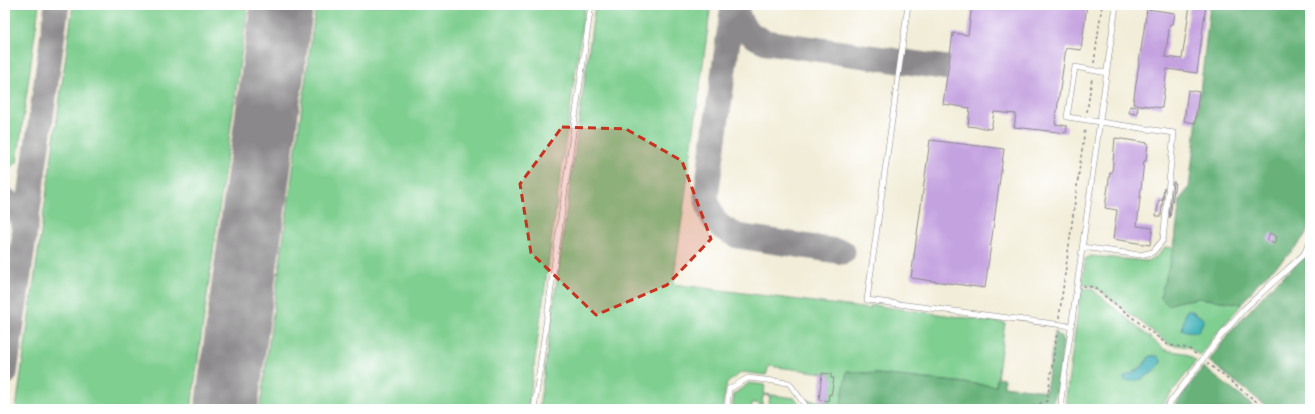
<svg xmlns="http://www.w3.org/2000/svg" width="1315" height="414" font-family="'IM FELL Great Primer',serif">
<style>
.green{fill:#7fcf90;stroke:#507866;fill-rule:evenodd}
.forest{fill:#67b27a;stroke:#446a5a}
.water{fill:#42b2ba;stroke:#326a7a}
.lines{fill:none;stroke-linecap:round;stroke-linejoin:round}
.taxiway{stroke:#8a888a;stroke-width:25}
.runway{stroke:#8a888a;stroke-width:63}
.building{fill:#c4a2e0}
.service-casing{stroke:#8a888a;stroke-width:6}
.path{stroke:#8a888a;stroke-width:1.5;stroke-dasharray:3 3;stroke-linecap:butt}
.service{stroke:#fff;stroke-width:5}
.marked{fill:#c8321e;fill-opacity:0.2;stroke:#c8321e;stroke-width:3;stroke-dasharray:8 5;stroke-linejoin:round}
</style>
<rect width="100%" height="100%" fill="#fff"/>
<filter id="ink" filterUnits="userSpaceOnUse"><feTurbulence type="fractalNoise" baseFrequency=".025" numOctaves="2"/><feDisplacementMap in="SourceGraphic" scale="8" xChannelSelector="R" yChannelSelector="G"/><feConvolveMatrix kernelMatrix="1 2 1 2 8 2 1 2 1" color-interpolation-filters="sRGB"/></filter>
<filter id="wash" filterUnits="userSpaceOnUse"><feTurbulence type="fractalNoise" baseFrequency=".012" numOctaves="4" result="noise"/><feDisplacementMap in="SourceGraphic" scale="16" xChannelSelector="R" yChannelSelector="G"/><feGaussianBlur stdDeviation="0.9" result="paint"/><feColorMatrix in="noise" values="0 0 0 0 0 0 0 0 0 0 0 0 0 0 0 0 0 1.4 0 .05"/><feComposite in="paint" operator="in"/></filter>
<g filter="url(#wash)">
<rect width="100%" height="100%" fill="#f2edd8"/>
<path class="green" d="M5,5H39L17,163L5,170Z
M73,5H248L191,409H16Z
M316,5H585L553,228L528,409H261L260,407Z
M595,5H711L673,284L870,309L871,305L1005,323L996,386L847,371L840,409H814L807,400L828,402L831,374L769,366L766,375L742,372L727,383L722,409H539Z
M1165,247L1174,248L1161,296L1181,301L1200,298L1242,304L1216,334L1200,356L1189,347L1169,344L1094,286L1082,285L1085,259L1090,256L1147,261L1156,257ZM1191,310L1201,317L1183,323L1186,315Z
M1081,288L1092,289L1165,350L1185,353L1196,361L1159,409H1073L1068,406L1066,398ZM1150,356H1157L1161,362L1155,371L1142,379L1132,373C1140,369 1144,363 1150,356Z
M749,383L765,385L764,394L795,398L803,409H767V407H772V404L769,403L770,396L763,395L762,407L757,403H752L751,409H732L734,394Z"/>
<path class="forest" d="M1210,5H1310V227C1298,250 1275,266 1257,284C1252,290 1247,298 1242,304L1200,298L1181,301L1168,305L1160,297L1174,248L1180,199L1189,188Z
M1310,252V409H1270L1209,361L1233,328L1253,307L1270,288Z
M1055,331L1061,337L1063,341C1062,352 1059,395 1052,402C1048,406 1043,407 1038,409H840L847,371L996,386L997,378L1004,379V386L1046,391Z
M1203,367L1252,405L1250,409H1172Z"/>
<path class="water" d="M1188,309L1201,317L1204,320L1198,332L1186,331L1182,329L1186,311Z
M1150,356H1157L1160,358L1161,362C1154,374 1138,384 1124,380V377C1128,375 1132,374 1136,371C1142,368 1146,362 1150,356Z"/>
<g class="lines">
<path class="taxiway" d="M733,5L706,196C711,220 715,226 738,236L843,252
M735,5C740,26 746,34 766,42L948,68
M5,200C18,208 24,219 24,234
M5,373L57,5"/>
<path class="runway" d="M226,409L282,5"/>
</g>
<g id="blocks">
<path class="building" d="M972,5H1087L1081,50L1066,48L1055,124L1067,126L1066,133L1014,127L1016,114L994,112L991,129L968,126L970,108L943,104L953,33L968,35Z
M1190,5H1206L1197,73L1167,69L1162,108L1133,104L1147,9L1175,13L1173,24H1170L1165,57L1182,59Z
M1188,90L1199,92L1195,123L1184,121Z
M1130,106L1138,107L1137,114L1129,113Z
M1115,138L1148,143L1146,161H1144L1137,226L1153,228L1150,245L1113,239L1117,210L1105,208L1110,172L1112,173Z
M930,140L1004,149L985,288L911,278Z
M1173,182H1175L1170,218L1169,217Z
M1164,187L1161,216H1156L1159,200H1163Z
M1270,233L1277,237L1274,244L1267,240Z
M822,373L831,374V378H834L831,395L829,394L828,401L819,400Z"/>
</g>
</g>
<g filter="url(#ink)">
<use href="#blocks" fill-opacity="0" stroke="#8a888a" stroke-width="1"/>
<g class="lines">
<defs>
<path id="service" d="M908,5L867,300L1071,326
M1082,247L1140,255L1153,252L1163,240L1174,133L1067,117L1075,67L1107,73
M534,409L591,5
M727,409L729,389L748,378L789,383L808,409
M1052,409L1062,406
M1064,409L1062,406L1061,400L1116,5
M1165,409L1219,338L1244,309L1304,254L1310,241"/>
</defs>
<use href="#service" class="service-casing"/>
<path class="path" d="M1094,63L1102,5
M1087,112L1092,78
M1083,286L1093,287L1168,345L1188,348L1197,355
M1059,318L1085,128
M1207,363L1266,409
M1022,409L1047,401L1057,332
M1256,409L1260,404"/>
<use href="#service" class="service"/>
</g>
</g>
<path class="marked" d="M562,127L626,129L682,161L711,239L667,285L596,315L531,253L520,184Z"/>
<rect width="1315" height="414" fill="none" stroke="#fff" stroke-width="20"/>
</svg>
